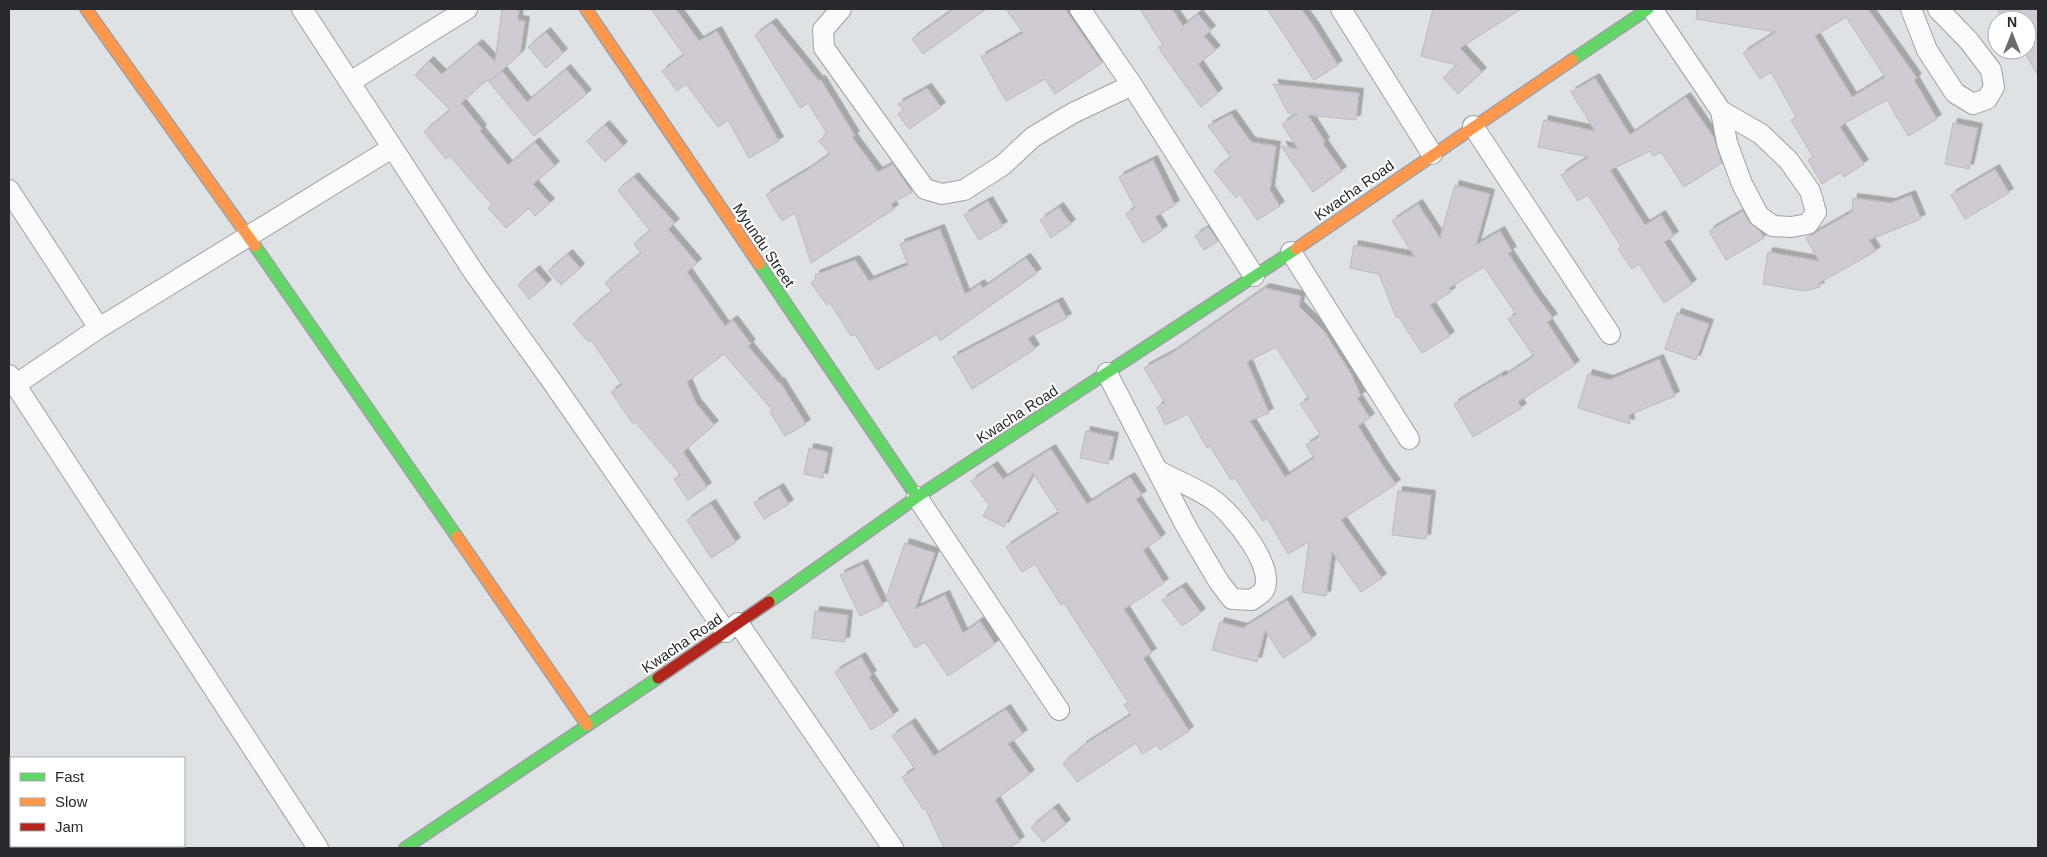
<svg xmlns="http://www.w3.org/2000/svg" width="2047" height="857" font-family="Helvetica,sans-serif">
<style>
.building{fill:#d0cbd3;stroke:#bababc;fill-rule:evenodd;filter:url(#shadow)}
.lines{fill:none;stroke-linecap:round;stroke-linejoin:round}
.street-casing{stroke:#9fa1a3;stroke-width:22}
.fast-casing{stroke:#9fa1a3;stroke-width:14}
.slow-casing{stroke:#9fa1a3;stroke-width:14}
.jam-casing{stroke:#9fa1a3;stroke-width:14}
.street{stroke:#fafbfb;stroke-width:20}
.fast{stroke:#63d668;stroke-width:11}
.slow{stroke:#ff974d;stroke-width:11}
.jam{stroke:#b3261e;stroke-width:11}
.labels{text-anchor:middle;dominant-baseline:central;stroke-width:4;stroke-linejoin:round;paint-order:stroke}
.street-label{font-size:15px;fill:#28292c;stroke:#fff}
</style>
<defs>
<filter id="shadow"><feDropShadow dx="4.5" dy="-4.5" stdDeviation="0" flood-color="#0004"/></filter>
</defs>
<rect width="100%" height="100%" fill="#dfe2e5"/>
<path class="building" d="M502,9H519L518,20L525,21L520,54L489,82L487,80L461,103L482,129L480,131L508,165L535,142L555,166L533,184L550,203L535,216L529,208L506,228L488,208L492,205L450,156L446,159L424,132L450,110L415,75L429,61L442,74L478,44L495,62Z
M651,9H676L699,41L717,31L779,141L749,158L728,120L718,127L686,84L677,91L662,71L684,55Z
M954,9H986L923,54L912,39Z
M1006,9H1065L1102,63L1055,94L1045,79L1006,101L981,57L1023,33Z
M1140,9H1172L1183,26L1198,14L1211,30L1204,36L1216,50L1198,64L1218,93L1201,107L1162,53L1159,47L1163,45Z
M1267,9H1301L1313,25L1338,65L1314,80Z
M1433,9H1521L1460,48L1482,72L1458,94L1443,78L1457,65L1421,56Z
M1697,9H1868L1917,78L1914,80L1937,119L1908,136L1887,100L1845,123L1840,127L1864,164L1844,177L1841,172L1822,184L1808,160L1813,157L1791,120L1796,117L1771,72L1760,79L1743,53L1776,32L1696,19ZM1846,17L1885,77L1852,97L1815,36Z
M1997,9H2038V75L2023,50H2027V20H2004Z
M772,23L819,81L821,80L855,136L852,137L878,172L893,164L912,192L891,204L894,209L811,263L795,213L782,221L766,195L809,169L830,154L819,141L827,134L808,103L800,108L755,35Z
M546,32L563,53L546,68L528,47Z
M566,69L587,94L534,136L489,82L502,71L527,102Z
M1595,78L1630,135L1686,97L1714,138L1722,163L1684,187L1661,152L1653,156L1650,151L1610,170L1645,225L1661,215L1674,236L1664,242L1692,284L1664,303L1639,264L1632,269L1618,249L1621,246L1588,195L1578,201L1561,175L1589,157L1538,147L1544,120L1595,131L1571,92Z
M1273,84L1359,93L1356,120L1308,115L1325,142L1323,144L1342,171L1313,192L1281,146L1298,149L1282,124L1297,114L1288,113Z
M927,88L941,107L909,129L898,114L903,110L898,104Z
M1231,114L1251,142L1276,146L1270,190L1280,206L1257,220L1240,194L1236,198L1214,171L1231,157L1208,126Z
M1953,123L1978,128L1969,169L1945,164Z
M605,125L623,146L605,162L587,141Z
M1153,160L1175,205L1155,217L1163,230L1143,243L1126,214L1135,208L1119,177Z
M1995,169L2009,193L1965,219L1951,195Z
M634,177L675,223L668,229L697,263L687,272L725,326L733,320L751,344L748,346L779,383L780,382L806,424L785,436L770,412L773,411L724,354L687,382L696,403L714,425L683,452L707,487L688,500L674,479L681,475L635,422L633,424L611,392L622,385L591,340L588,342L573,324L612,291L605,283L641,253L634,244L650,231L618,190Z
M1455,185L1490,194L1476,245L1500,231L1512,251L1508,253L1538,298L1553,318L1547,322L1575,365L1518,402L1522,408L1473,437L1454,404L1502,375L1503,377L1534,356L1508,319L1516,314L1484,267L1449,288L1451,292L1430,305L1450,336L1422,353L1398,316L1396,317L1379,274L1350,268L1354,245L1415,257L1392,221L1418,204L1440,238Z
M1911,195L1921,219L1869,240L1876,251L1819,283L1820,287L1805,291L1763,284L1768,252L1819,261L1806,238L1852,212L1853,198L1891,203Z
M988,201L1003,226L979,240L964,215Z
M1059,207L1071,224L1051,238L1040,220Z
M1743,211L1749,222L1760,231L1764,238L1726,260L1709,231Z
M1208,227L1218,241L1204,250L1195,236Z
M940,229L965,294L980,284L983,288L1026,258L1037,273L940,341L937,334L877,370L855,334L851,336L830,303L827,305L811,283L816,279L815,275L855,260L869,281L908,265L900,244Z
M568,254L580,268L561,285L548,271Z
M535,270L547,284L529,299L518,285Z
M1265,288L1301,296L1299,306L1324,331L1351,374L1361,396L1357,398L1370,418L1358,426L1383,466L1396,484L1341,520L1382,578L1361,592L1332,552L1326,596L1302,592L1309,542L1288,554L1267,518L1263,521L1235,478L1231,480L1210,446L1207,448L1188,414L1165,425L1157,407L1165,403L1144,368L1172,353ZM1276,347L1309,399L1300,404L1320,434L1318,436L1319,437L1306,445L1314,458L1285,477L1250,421L1269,413L1247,362Z
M1058,302L1067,318L1028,338L1035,349L972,389L953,357Z
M1677,313L1709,324L1696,360L1665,349Z
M1659,359L1675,396L1629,415L1630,424L1578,408L1588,374L1609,380Z
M1086,431L1114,437L1108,464L1080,458Z
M809,448L828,452L823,478L804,474Z
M1051,449L1087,504L1130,477L1142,495L1136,499L1161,538L1143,550L1164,583L1124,609L1152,653L1143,658L1189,731L1160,750L1157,745L1142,754L1136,743L1077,782L1063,763L1083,747L1082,746L1131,715L1124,705L1128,702L1064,603L1061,605L1035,564L1022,572L1006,547L1059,513L1033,473L1004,527L983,516L989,505L971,481L993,466L1003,479Z
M779,488L789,504L764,519L754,503Z
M1398,491L1431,495L1426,539L1392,535Z
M711,504L736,542L711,558L687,520Z
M905,543L935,553L915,609L945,595L963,633L980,621L995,644L948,676L925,642L915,648L886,598Z
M863,564L883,605L860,616L840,575Z
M1182,587L1201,613L1182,626L1162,600Z
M1287,600L1312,639L1283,658L1265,630L1257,662L1212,650L1220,622L1243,628Z
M815,611L848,615L845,642L812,638Z
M861,657L872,675L869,677L894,715L871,730L835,672Z
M1006,709L1023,734L1008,744L1030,774L995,800L1020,841L1009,848H944L925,808L923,809L902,777L915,769L892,736L911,723L934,756Z
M1054,808L1066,824L1043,842L1031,827Z"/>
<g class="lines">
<defs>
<path id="street" d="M302,9L475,274L551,380L726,632
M841,9L823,30L824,48L925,189L942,194L964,190L1003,165L1033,137L1073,113L1132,85
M1080,9L1132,85L1254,276
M1341,9L1432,154
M1652,9L1721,111L1727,143L1742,184L1759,216L1773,226L1791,227L1808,224L1816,212L1810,191L1789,161L1761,134L1721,111
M1911,9L1927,50L1955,93L1973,104L1987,99L1994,87L1991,70L1969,41L1938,9
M350,82L467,9
M1473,126L1610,334
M9,190L99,328
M1291,252L1409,439
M1107,373L1187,528L1219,582L1232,599L1252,600C1255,597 1262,594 1264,590C1276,566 1231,512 1212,499C1196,488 1175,480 1157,470
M9,375L318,848
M15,385L99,328L392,148
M917,497L1059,710
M738,623L893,848"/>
<path id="fast" d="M1572,60L1648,9
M255,246L457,537
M759,264L917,497
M769,602L917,497L1296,249
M405,848L658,678"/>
<path id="slow" d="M86,9L255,246
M586,9L759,264
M1296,249L1572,60
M457,537L587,725"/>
<path id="jam" d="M658,678L769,602"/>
</defs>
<use href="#street" class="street-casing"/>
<use href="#fast" class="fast-casing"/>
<use href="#slow" class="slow-casing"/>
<use href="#jam" class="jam-casing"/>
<use href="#street" class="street"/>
<use href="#fast" class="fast"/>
<use href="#slow" class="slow"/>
<use href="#jam" class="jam"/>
</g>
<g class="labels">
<g class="street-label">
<text transform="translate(1354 190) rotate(-35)">Kwacha Road</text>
<text transform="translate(764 245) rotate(56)">Myundu Street</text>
<text transform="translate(1017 414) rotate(-33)">Kwacha Road</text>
<text transform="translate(682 643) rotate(-34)">Kwacha Road</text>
</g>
</g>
<rect width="2047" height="857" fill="none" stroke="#28292c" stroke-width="20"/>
<rect x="10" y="757" width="175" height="90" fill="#ffffff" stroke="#a9a9ab"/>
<rect x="20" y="773" width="25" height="8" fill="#63d668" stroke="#a9a9ab"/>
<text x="55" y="782" font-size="15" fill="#28292c">Fast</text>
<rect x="20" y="798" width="25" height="8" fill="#ff974d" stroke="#a9a9ab"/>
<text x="55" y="807" font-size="15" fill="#28292c">Slow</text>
<rect x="20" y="823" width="25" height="8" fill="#b3261e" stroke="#a9a9ab"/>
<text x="55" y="832" font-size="15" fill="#28292c">Jam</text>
<g transform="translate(2012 35)"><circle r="24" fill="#ffffff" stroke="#a9a9ab"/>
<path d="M0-4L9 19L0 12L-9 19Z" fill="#686a6d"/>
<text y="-8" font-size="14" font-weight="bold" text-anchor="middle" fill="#28292c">N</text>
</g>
</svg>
